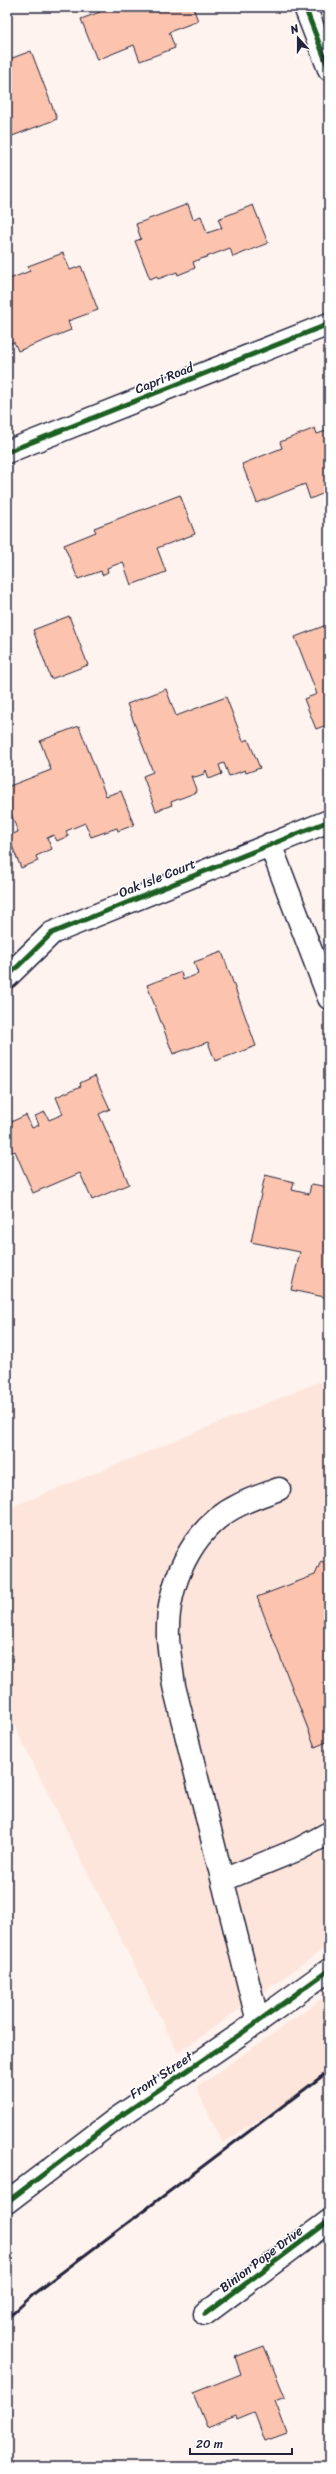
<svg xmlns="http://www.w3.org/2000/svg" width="336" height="2474" font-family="Sriracha,sans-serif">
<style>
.built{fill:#fde5dc}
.building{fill:#fcc4af;stroke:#22223b}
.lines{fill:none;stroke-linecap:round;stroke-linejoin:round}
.minor-casing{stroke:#22223b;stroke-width:25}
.minor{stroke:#fff;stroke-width:22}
.rail{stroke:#22223b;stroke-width:3}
.cycleway-casing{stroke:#fff;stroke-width:8}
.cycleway{stroke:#1b5e20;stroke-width:5}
.labels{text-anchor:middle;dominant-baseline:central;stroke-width:3;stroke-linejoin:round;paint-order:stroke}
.street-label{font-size:13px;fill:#22223b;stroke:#fff}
</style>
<rect width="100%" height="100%" fill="#fef3ef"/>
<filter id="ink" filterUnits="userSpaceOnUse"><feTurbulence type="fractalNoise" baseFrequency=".025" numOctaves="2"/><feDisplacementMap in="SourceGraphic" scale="8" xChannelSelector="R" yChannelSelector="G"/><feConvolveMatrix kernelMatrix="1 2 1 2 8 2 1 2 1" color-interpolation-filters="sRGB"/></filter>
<g filter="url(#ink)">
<path class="built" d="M329,1378V1945L178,2053L7,1711V1509Z
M329,1994V2074L223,2143L196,2088Z"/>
<path class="building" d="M98,7H193L198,21L169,32L175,48L140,61L134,45L97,60L81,19L100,12Z
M31,51L57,119L7,138V93L13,91L7,75V60Z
M188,204L193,219L201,216L207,233L222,228L218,219L253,205L268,243L233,257L230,248L193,262L195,268L178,275L177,272L158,279L157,276L150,279L135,241L141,239L136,224Z
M63,253L70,270L81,266L98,310L68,321L71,330L18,351L14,342L7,345V280L30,271L28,266Z
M315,428L317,434L329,430V491L310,499L305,484L257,503L242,464L282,448L280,442Z
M180,495L195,534L157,548L166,572L131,585L123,562L107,568L108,572L102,575L101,571L78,579L64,545L96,532L94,528Z
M69,616L88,665L51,679L33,630Z
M329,624V724L316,729L304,699L317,694L295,637Z
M166,689L176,716L226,697L243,741L248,739L260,768L246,773L245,770L229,776L224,763L219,765L222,774L209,779L206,770L204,774L195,777L191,776L197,792L171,802L172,805L156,811L143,776L153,772L127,704Z
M79,726L106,796L121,791L134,825L118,831L117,828L91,837L85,823L66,831L68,836L57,841L54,835L47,838L52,849L36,856L38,861L21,868L8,836L18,832L7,803V787L51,770L40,741Z
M222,952L256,1046L215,1061L208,1042L173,1054L147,985L181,972L183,980L198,974L194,962Z
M95,1076L110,1109L99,1114L129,1184L92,1200L80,1173L33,1193L15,1151L10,1153L7,1145V1118H9L11,1122L26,1115L32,1128L39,1125L35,1116L45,1112L49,1120L63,1114L56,1097L81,1086L80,1083Z
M265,1175L294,1182L292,1190L309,1194L311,1184L329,1187V1298L291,1290L300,1252L251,1242Z
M321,1561L329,1565V1741L315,1747L257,1597L315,1575Z
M264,2346L285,2397L275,2401L287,2433L265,2441L254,2412L237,2419L236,2416L207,2427L193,2393L241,2374L235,2357Z"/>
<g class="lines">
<defs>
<path id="minor" d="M305,7L329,69
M7,452L329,324
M270,844L329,998
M7,977L52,933L329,821
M223,1880L299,1849L329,1833
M258,2022L174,1686C172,1670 169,1654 168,1638C166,1586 191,1528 239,1505C252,1498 266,1494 279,1489
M7,2202L116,2119L242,2033L329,1970
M205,2314L329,2221"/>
</defs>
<use href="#minor" class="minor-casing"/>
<use href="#minor" class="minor"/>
<path class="rail" d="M7,2319L36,2292L329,2071"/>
<defs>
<path id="cycleway" d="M305,7L329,69
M7,452L329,324
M7,977L52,933L329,821
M7,2202L116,2119L242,2033L329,1970
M205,2314L329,2221"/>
</defs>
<use href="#cycleway" class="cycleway-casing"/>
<use href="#cycleway" class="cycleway"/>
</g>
</g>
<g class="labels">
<g class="street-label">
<text transform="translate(164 378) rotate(-22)">Capri Road</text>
<text transform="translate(157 878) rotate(-22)">Oak Isle Court</text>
<text transform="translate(161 2075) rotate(-34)">Front Street</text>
<text transform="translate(261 2259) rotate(-37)">Binion Pope Drive</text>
</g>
</g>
<rect width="336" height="2474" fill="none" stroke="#fff" stroke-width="24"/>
<rect x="12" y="12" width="312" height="2450" fill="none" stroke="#22223b" stroke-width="1.5" filter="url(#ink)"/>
<g transform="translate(298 38) rotate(339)" stroke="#ffffff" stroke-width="3" paint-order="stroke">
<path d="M0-3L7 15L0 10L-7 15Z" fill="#22223b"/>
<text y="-6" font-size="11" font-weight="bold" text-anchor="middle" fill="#22223b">N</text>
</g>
<path d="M190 2448v6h102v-6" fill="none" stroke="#22223b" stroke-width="2"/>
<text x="196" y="2448" font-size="12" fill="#22223b" stroke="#ffffff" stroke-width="3" paint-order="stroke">20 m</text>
</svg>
